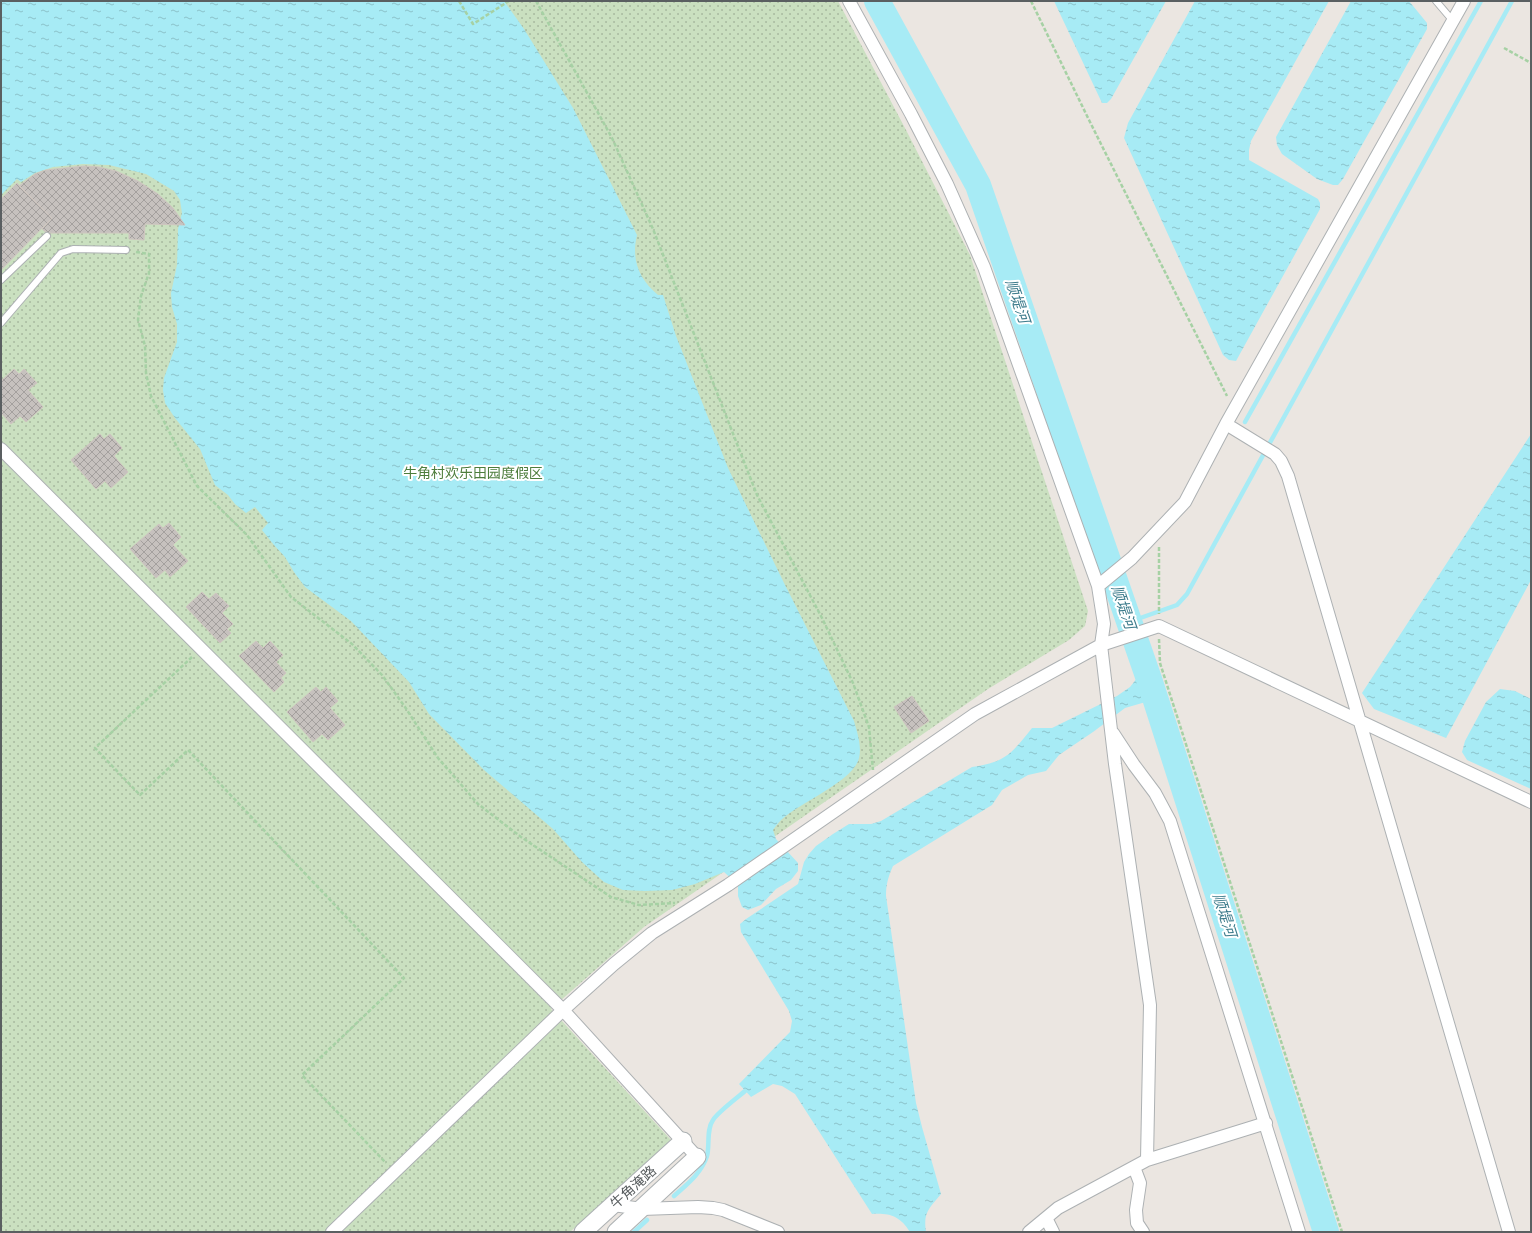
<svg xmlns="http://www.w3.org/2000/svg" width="1532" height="1233" font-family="Helvetica,'Noto Sans SC',sans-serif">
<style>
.park{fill:url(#park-dots)}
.water{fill:url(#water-ripples)}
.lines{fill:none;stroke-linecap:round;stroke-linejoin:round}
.stream{stroke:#a7ebf5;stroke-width:4.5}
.river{stroke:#a7ebf5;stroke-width:26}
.building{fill:url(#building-cross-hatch);stroke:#cfc6c0}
.lane-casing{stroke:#adb1b3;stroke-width:8}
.street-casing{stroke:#adb1b3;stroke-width:14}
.secondary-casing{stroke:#acb1b3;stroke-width:19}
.path{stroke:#a6d1a4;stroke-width:2.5;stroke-dasharray:4 2;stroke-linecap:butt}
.lane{stroke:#fff;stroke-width:6}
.street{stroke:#fff;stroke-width:12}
.secondary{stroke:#fff;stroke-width:17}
.labels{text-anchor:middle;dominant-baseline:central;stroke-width:4;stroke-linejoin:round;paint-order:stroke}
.park-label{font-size:14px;fill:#4d7d3c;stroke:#fff}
.street-label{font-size:14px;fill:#5a5f61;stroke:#fff}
.water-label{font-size:15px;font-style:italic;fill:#3e7c8c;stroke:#fff}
</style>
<defs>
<pattern id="park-dots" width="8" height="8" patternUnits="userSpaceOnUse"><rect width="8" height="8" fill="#cae0c0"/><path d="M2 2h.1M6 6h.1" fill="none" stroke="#a7b99f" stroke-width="1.8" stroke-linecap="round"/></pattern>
<pattern id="water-ripples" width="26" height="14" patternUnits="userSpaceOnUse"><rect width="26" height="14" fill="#a7ebf5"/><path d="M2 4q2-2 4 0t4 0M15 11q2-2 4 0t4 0" fill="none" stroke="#8bc2ca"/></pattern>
<pattern id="building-cross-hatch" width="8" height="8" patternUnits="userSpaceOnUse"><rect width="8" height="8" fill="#c6c1be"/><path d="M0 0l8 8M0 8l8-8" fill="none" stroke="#a4a09e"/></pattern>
</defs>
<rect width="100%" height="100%" fill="#ebe6e1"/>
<path class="park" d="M1,1H838L906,130L970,255L1088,611L1085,626L1069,640L988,689L644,927L551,1009L671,1140L570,1232H1Z"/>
<path class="water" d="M1,1H504L524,29L573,108L637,235C631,260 639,279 658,295H663L676,336L728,468L784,583L854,721C857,732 862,746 859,758C854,781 799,803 781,820C778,823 775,827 773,830L776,839L798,863V871L791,880L776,889L761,905L748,910L742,907L738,896V885L724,872L695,884L672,890L645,891L623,890L604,882L582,862L553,829L484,770L429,714L409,682L351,621L305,587L294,572L285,557L274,545L262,530L268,523L255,507L246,513L235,504L228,495L215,485L200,449L175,418L165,403L163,390L164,378L177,342V324L172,307L171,293L177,265L178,229L182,213L180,200L174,191L146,174L109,165L83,164L53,167L35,173L21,182L17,179L1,195Z
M1054,1H1166L1111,99L1107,103H1102Z
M1195,1H1329L1251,141L1249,150V160L1318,199L1320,203V209L1236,361L1229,360L1223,355L1124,138L1128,123Z
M1351,1H1409L1427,23V29L1343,179L1338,185H1333L1317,179L1282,154L1277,145L1276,137Z
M1531,434V580L1446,738L1374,709L1362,693Z
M1145,668L1156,699L1125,708L1093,732L1059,755L1046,771L1028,775L1002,790L992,805L893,866C888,877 886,885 886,896L916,1103L922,1127L941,1194C929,1209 923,1212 926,1232H910C900,1216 890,1213 872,1214L795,1094L782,1086L773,1084L751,1097L739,1084L790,1032L792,1021L789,1011L741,932L740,924L746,919L798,884L804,862L809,854L816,846L833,834L849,824H871L881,821L972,767C1006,762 1011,754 1032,728H1052L1117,696L1130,687Z
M1500,689L1515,691L1531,699V789L1467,760L1462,752L1465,741L1486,702Z"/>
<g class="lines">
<path class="stream" d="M1245,422L1481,1
M1129,622L1177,605L1187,594L1512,1
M674,1196C686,1185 701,1174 707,1156C710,1145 706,1130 713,1120C718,1112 737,1098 745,1091
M634,1232L647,1220"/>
<path class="river" d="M877,1L978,185L1150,682L1326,1232"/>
</g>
<path class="building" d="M84,166L99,167L116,171L138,181L158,194L173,208L185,225L145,224L144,240L129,239V233H47L42,229L52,218L19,186L35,174L46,170Z
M17,183L52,218L1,270V199Z
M14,369L19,374L24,369L37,383L28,390L43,407L26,422L20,416L11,424L1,413V381Z
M100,434L104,439L110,434L122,448L114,456L128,472L111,488L105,481L96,489L71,460Z
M169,523L181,537L173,545L188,561L170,577L165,570L156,578L130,549L159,524L163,528Z
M202,592L209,599L216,593L229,606L222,613L233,624L227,629L231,633L220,643L186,607Z
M256,641L263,648L270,641L283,655L276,662L286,673L281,678L284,682L274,692L239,656Z
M316,687L321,692L326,687L338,701L330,708L345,725L328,740L322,734L313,742L287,712Z
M912,696L929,721L911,733L894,707Z"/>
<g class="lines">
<defs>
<path id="lane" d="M1436,1L1453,21
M1,280L47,236
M1,323L61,253L73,249L126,250"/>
<path id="street" d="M849,1L911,114L947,184L984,267L1098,586L1104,624L1101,645L1115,764L1150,1005L1147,1160
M1226,424L1275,454L1281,461L1288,476L1509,1232
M1,449L563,1010L697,1157
M1098,586L1132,558L1185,502L1226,424L1464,1
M1113,733L1134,765L1155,793L1170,821L1299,1232
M1134,1167L1140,1183L1136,1210L1137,1223L1143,1232
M613,1205L642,1209L698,1207L713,1208L723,1210L778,1232
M1046,1218L1053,1232
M332,1232L563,1010L614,964L652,933L728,885L975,714L1101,645L1159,626L1531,802
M1029,1232L1058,1208L1147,1160L1266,1123"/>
<path id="secondary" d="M583,1232L683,1141
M616,1232L697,1157"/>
</defs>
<use href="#lane" class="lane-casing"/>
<use href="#street" class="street-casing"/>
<use href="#secondary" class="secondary-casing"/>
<path class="path" d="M459,1L473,24L509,1
M536,1L612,138L653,229L757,495L822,618L853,683L869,727L873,770
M1031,1L1090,122L1227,396
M1504,48L1531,63
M136,252L149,254V273L141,296L138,320L145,346L146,373L151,396L197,486L247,535L291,597L352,644L382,675L405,707L438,758L478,804L521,837L611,897L639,905L675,903
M1159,547V614
M1159,639L1160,663L1342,1232
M192,657L95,748L140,795L188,750L404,978L302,1075L386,1163"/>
<use href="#lane" class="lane"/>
<use href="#street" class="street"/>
<use href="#secondary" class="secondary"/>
</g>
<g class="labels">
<g class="park-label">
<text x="473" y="473">牛角村欢乐田园度假区</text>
</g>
<g class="street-label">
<text transform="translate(633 1187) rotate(-42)">牛角淹路</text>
</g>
<g class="water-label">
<text transform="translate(1018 301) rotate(71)">顺堤河</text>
<text transform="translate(1124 607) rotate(71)">顺堤河</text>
<text transform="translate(1225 915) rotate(72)">顺堤河</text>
</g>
</g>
<rect width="1532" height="1233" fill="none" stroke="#5a5f61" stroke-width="4"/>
</svg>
